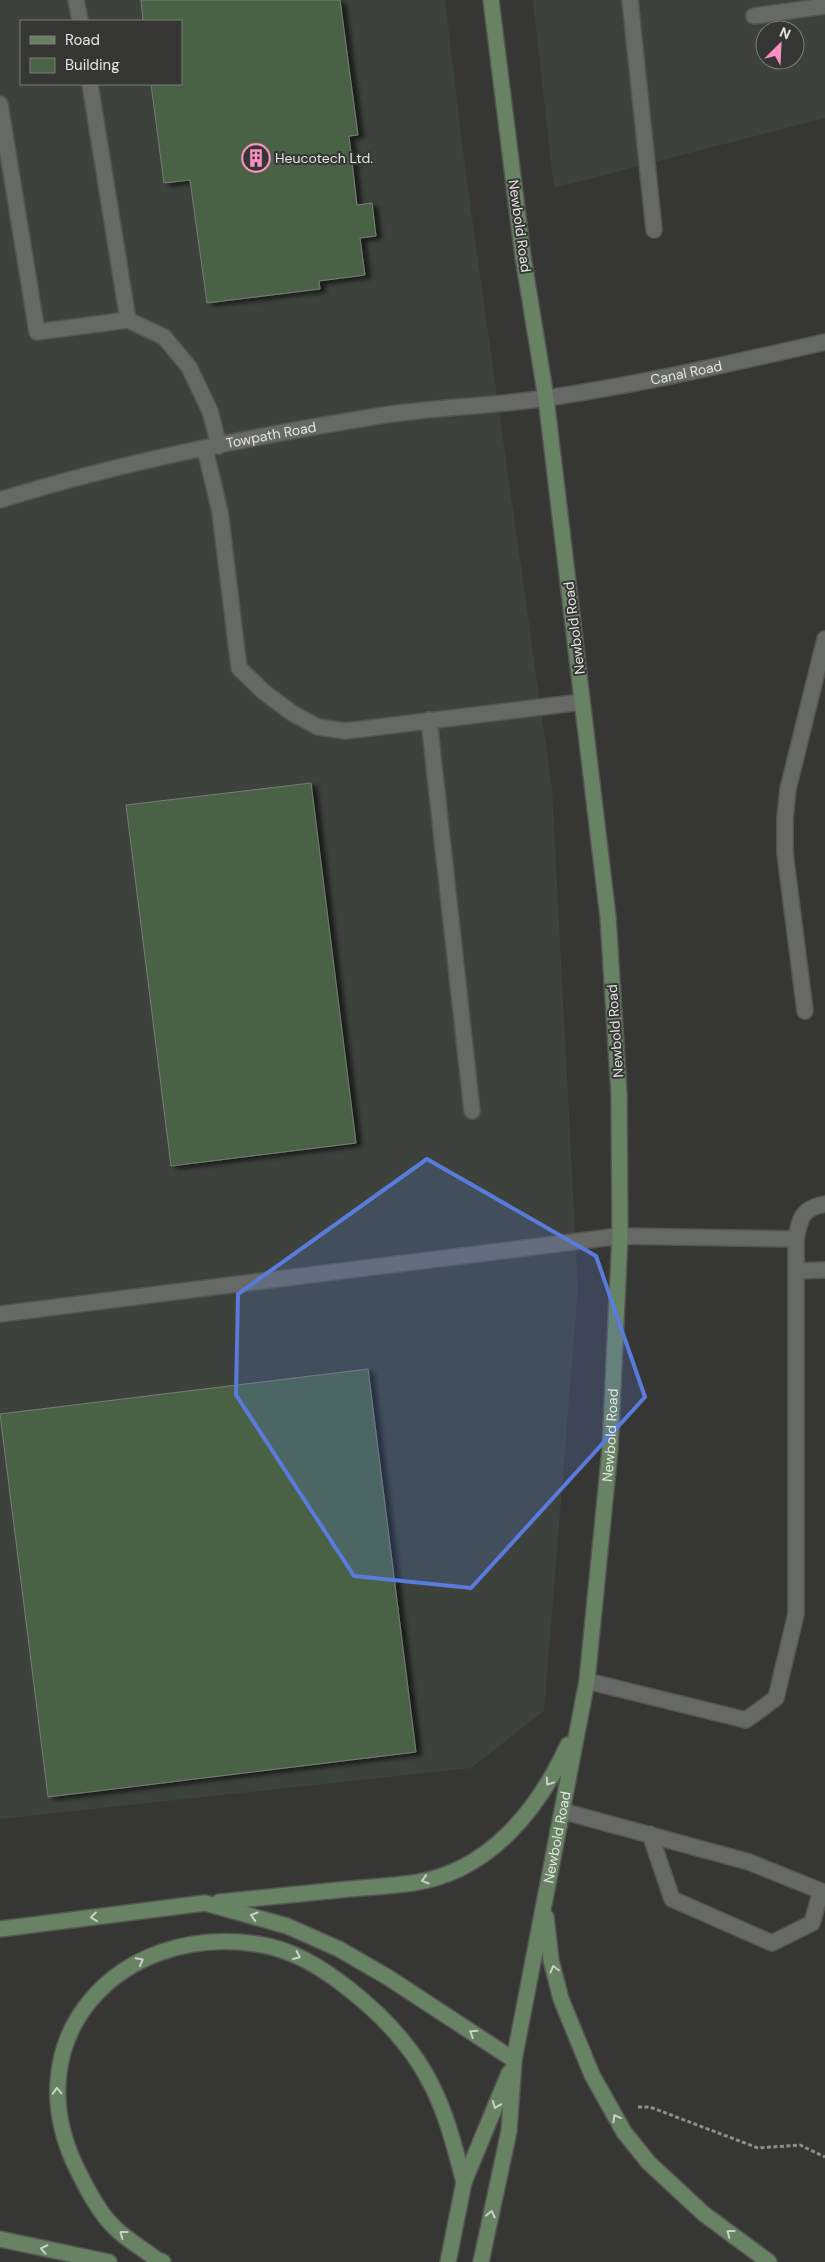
<svg xmlns="http://www.w3.org/2000/svg" width="825" height="2262" font-family="'DM Sans',sans-serif">
<style>
.built{fill:#3d433c;fill-rule:evenodd}
.building{fill:#4a6245;stroke:#797b78;filter:url(#shadow)}
.lines{fill:none;stroke-linecap:round;stroke-linejoin:round}
.lane-casing{stroke:#555654;stroke-width:18}
.street-casing{stroke:#555654;stroke-width:18}
.secondary-casing{stroke:#555654;stroke-width:18}
.path{stroke:#8e8f8d;stroke-width:3;stroke-dasharray:4 2.5;stroke-linecap:butt}
.lane{stroke:#676967;stroke-width:15}
.street{stroke:#676967;stroke-width:15}
.secondary{stroke:#688363;stroke-width:15}
.oneway{stroke:#cbd1c9}
.marked{fill:#597bdb;fill-opacity:0.2;stroke:#597bdb;stroke-width:4;stroke-linejoin:round}
.labels{text-anchor:middle;dominant-baseline:central;stroke-width:4;stroke-linejoin:round;paint-order:stroke}
.poi-label{font-size:14px;fill:#e4e5e3;stroke:#363735;text-anchor:start}
.street-label{font-size:14px;fill:#e4e5e3;stroke:#363735}
</style>
<defs>
<filter id="shadow"><feDropShadow dx="5.5" dy="3" stdDeviation="2.5" flood-color="#0009"/></filter>
</defs>
<rect width="100%" height="100%" fill="#363735"/>
<path class="built" d="M0,0H445L465,168L552,789L578,1289L544,1711L471,1768L0,1819ZM21,21H181V84H21Z
M533,0H825V118L554,188ZM765,30H795V60H765Z"/>
<path class="building" d="M141,0H340L358,135L349,136L357,205L372,203L376,236L360,238L365,275L319,281L320,289L207,303L190,180L164,183L151,84H181V21H143Z
M311,783L356,1143L171,1166L126,805Z
M368,1369L416,1752L48,1797L0,1414Z"/>
<g class="lines">
<defs>
<path id="lane" d="M76,0L80,21
M630,0L654,230
M754,16L825,6
M90,84L128,320L164,337L189,367L210,411L219,446
M0,104L37,332L128,320
M205,449L220,512L239,668L264,692L292,713L318,727L346,731L582,702
M429,720L472,1111
M805,1011L785,853V818L788,789L825,639
M796,1239C800,1218 802,1208 825,1204
M796,1271L825,1270
M0,1314L620,1236L796,1239V1614L776,1698L746,1720L587,1681
M562,1811L749,1862L821,1891L812,1923L772,1943L672,1899L650,1834"/>
<g id="street">
<path id="s1" d="M0,500C125,461 255,436 384,415C438,407 493,406 547,398C641,384 733,363 825,342"/>
</g>
<g id="secondary">
<path d="M219,1902C262,1898 306,1893 349,1889C370,1887 392,1886 413,1883C489,1872 538,1810 568,1745"/>
<path d="M546,1917L551,1960L561,1999L592,2075L624,2132L649,2163L704,2214L769,2262"/>
<path d="M0,1929L205,1903L287,1926L339,1949L389,1978L514,2060"/>
<path d="M0,2239L109,2262"/>
<path d="M163,2262L156,2259C143,2249 128,2240 116,2229C100,2214 88,2191 78,2171C11,2038 120,1923 257,1944C292,1949 321,1967 349,1989C382,2015 412,2046 431,2084C447,2115 455,2149 464,2182"/>
<path d="M448,2262L464,2182L509,2073"/>
<path id="s2" d="M481,2262L509,2131L514,2060L587,1681L610,1449L620,1236L619,1094L608,917L546,398L523,257L491,0"/>
</g>
</defs>
<use href="#lane" class="lane-casing"/>
<use href="#street" class="street-casing"/>
<use href="#secondary" class="secondary-casing"/>
<path class="path" d="M638,2107H650L758,2148L800,2145L825,2157"/>
<use href="#lane" class="lane"/>
<use href="#street" class="street"/>
<use href="#secondary" class="secondary"/>
</g>
<defs><path id="oneway-chevron" d="M-2-3.5L2.5 0L-2 3.5" fill="none" stroke-width="1.6" stroke-linecap="round" stroke-linejoin="round" transform="scale(1.25)"/></defs>
<g class="oneway">
<use href="#oneway-chevron" transform="translate(549 1782) rotate(124)"/>
<use href="#oneway-chevron" transform="translate(425 1880) rotate(163)"/>
<use href="#oneway-chevron" transform="translate(254 1916) rotate(-163)"/>
<use href="#oneway-chevron" transform="translate(94 1917) rotate(173)"/>
<use href="#oneway-chevron" transform="translate(297 1956) rotate(25)"/>
<use href="#oneway-chevron" transform="translate(140 1961) rotate(-28)"/>
<use href="#oneway-chevron" transform="translate(554 1969) rotate(-105)"/>
<use href="#oneway-chevron" transform="translate(473 2033) rotate(-147)"/>
<use href="#oneway-chevron" transform="translate(57 2091) rotate(-92)"/>
<use href="#oneway-chevron" transform="translate(496 2105) rotate(112)"/>
<use href="#oneway-chevron" transform="translate(616 2118) rotate(-119)"/>
<use href="#oneway-chevron" transform="translate(491 2214) rotate(-78)"/>
<use href="#oneway-chevron" transform="translate(730 2233) rotate(-143)"/>
<use href="#oneway-chevron" transform="translate(123 2234) rotate(-143)"/>
<use href="#oneway-chevron" transform="translate(44 2249) rotate(-168)"/>
</g>
<path class="marked" d="M427,1159L596,1256L645,1397L471,1588L354,1576L236,1395L238,1294Z"/>
<defs>
<symbol id="building-ring" viewBox="-11 -11 22 22"><circle r="9.5" fill="#363735" stroke="#fb8fc4" stroke-width="1.5"/><path d="M-4-6H4V6H1V3H-1V6H-4ZM-2.5-4.3h1.7v1.8h-1.7ZM.8-4.3h1.7v1.8H.8ZM-2.5-1h1.7V.8h-1.7ZM.8-1h1.7V.8H.8Z" fill="#fb8fc4"/></symbol>
</defs>
<g fill-rule="evenodd">
<use href="#building-ring" x="240" y="142" width="32" height="32"/>
</g>
<g class="labels">
<g class="poi-label">
<text x="275" y="158">Heucotech Ltd.</text>
</g>
<g class="street-label">
<text transform="translate(520 226) rotate(82)">Newbold Road</text>
<text stroke="none"><textPath href="#s1" startOffset="699">Canal Road</textPath></text>
<text stroke="none"><textPath href="#s1" startOffset="279">Towpath Road</textPath></text>
<text transform="translate(574 628) rotate(-97)">Newbold Road</text>
<text transform="translate(615 1031) rotate(-94)">Newbold Road</text>
<text stroke="none"><textPath href="#s2" startOffset="838">Newbold Road</textPath></text>
<text stroke="none"><textPath href="#s2" startOffset="432">Newbold Road</textPath></text>
</g>
</g>
<rect x="20" y="20" width="162" height="65" fill="#363735" stroke="#7c7d7b"/>
<rect x="30" y="36" width="25" height="8" fill="#688363" stroke="#7c7d7b"/>
<text x="65" y="45" font-size="15" fill="#e4e5e3">Road</text>
<rect x="30" y="58" width="25" height="15" fill="#4a6245" stroke="#7c7d7b"/>
<text x="65" y="70" font-size="15" fill="#e4e5e3">Building</text>
<g transform="translate(780 45) rotate(24)"><circle r="24" fill="#363735" stroke="#7c7d7b"/>
<path d="M0-4L9 19L0 12L-9 19Z" fill="#fb8fc4"/>
<text y="-8" font-size="14" font-weight="bold" text-anchor="middle" fill="#e4e5e3">N</text>
</g>
</svg>
